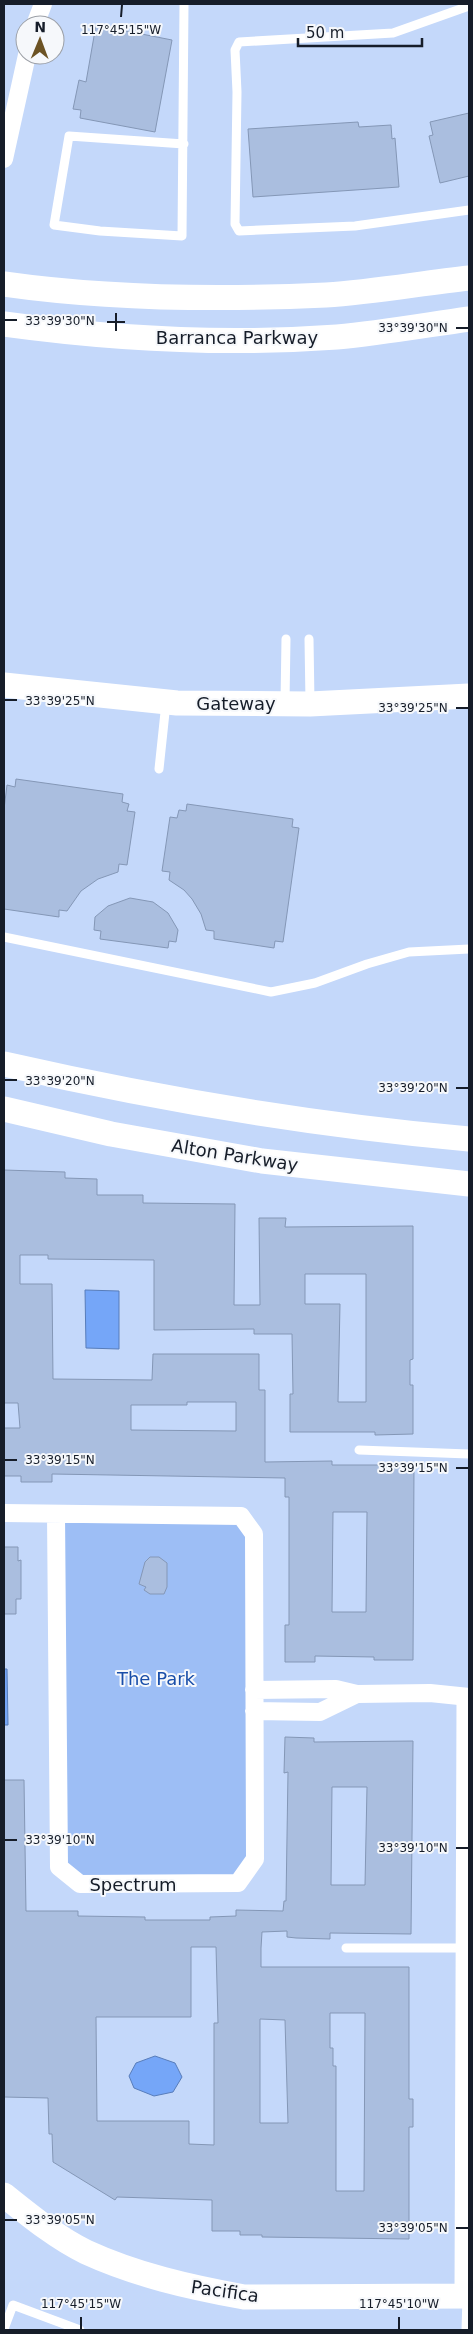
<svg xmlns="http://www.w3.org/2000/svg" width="473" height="2334" font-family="'DejaVu Sans',sans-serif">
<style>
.green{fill:#9dbef5}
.water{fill:#75a6f8;stroke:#587dba}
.building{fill:#aabedf;stroke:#8497b6;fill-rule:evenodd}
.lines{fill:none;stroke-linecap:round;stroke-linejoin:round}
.lane{stroke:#fff;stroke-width:9}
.street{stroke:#fff;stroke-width:18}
.secondary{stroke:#fff;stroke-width:25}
.ticks{fill:none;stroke:#161d29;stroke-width:2}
.labels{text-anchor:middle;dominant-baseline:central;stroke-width:4;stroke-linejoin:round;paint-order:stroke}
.street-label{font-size:18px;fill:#161d29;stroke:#f6f8fb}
.park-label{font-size:18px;fill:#194ea9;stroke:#f6f8fb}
.ticks-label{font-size:12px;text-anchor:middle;fill:#161d29;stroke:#f6f8fb;stroke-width:4;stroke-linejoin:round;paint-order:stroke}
</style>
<rect width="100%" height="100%" fill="#c4d8fa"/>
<path class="green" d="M56,1514L241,1516L254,1534L255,1859L238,1883L80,1884L59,1867Z"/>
<path class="water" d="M85,1290L119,1291V1349L86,1348Z
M4,1669H7L8,1725H4Z
M155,2056L175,2063L182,2077L173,2092L154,2096L134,2088L129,2076L136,2063Z"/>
<path class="building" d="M96,25L172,40L155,132L80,118L81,110L73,109L79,80L86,82Z
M469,113V176L440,183L429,136L433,135L430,122Z
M358,122L359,127L391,125L392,139L395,138L399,187L253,197L248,129Z
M16,779L123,794L122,802L129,804L127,811L135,812L127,865L119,864L118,872L98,879L81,891L67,911L59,910V917L4,909V809L7,785L15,787Z
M187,804L293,819L292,827L299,828L283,942L275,941L274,948L214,939V931L206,930L201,914L192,899L184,890L169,880L170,872L162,871L170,817L177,818L179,810L186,811Z
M130,898L153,902L168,913L178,930L176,942L169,941L168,948L100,939L101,931L94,930L95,917L108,906Z
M4,1170L65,1172V1178L97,1179V1195H143V1203L235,1204L234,1305H260L259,1218H286L285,1227L413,1226V1359L410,1360V1385H413V1434L375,1435V1432H290V1394H293L292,1334H254V1329L154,1330V1260L48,1259V1255H20V1284H52L53,1379L152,1380L153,1354H259V1390H265V1462L332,1461V1465H414L413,1660H374V1657L315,1656V1662H285V1625H289V1497H285V1478L52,1474V1482H21V1476H4V1428H20L18,1403H4ZM305,1274H366V1402H338L340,1304H305ZM187,1402H236V1431L131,1430V1405H187ZM333,1512H367L366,1612H332Z
M4,1547H18V1561L21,1560V1599H16V1614H4Z
M150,1557H159L167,1563V1587L164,1594H150L144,1590L146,1587L139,1584L145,1562Z
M285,1737L314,1738V1742L413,1741L411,1934L330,1933V1939L296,1938L287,1937V1931L262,1932L261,1948V1967H409V2099H413V2127H409V2239L262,2237V2235H240V2231H212V2200L117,2197L115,2200L53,2162L52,2134H49L48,2098L4,2097V1780H24L26,1911H78V1916L145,1917V1920H210V1917L236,1916V1910L283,1911L284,1901H286L288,1772L284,1773ZM332,1787H367L365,1885H331ZM191,1947H216L218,2023H214V2145L189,2144V2121H97L96,2017H191ZM330,2013H365L364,2191H336V2066H333V2048H330ZM260,2019L285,2020L288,2123H260Z"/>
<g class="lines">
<path class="lane" d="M469,6L393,33L239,42L235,50L237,92L235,224L239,231L355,226L469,210
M184,144L69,136L54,225L100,231L182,236L184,4
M309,639L310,702
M285,702L286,639
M159,769L166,703
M4,937L271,992L315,983L367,964L409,952L469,949
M359,1450L469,1454
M346,1948H466
M4,2329L13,2305L80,2330
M466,2330L467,2297"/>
<path class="street" d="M35,25L43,4
M4,159L27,55
M4,1513L241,1516L254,1534L255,1859L238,1883L80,1884L59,1867L56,1514
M254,1690L336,1689L357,1694L430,1693L469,1697
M254,1711L320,1712L357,1694"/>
<path class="secondary" d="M4,284C110,299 219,300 326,295C374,292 422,283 469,278
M4,324C114,339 226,345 337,337C381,333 426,325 469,319
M4,685L177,703L310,704L469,696
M4,1064C158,1099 312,1125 469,1139
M4,1109L111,1134L262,1161L469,1184
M4,2195C29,2215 57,2238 86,2252C136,2275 189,2287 244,2297L469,2296
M467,2296L469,1702"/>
</g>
<path class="ticks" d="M121,17L122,5M5,320H17M107,322H125M456,328H468M116,331V313M5,700H17M456,708H468M5,1080H17M456,1088H468M5,1460H17M456,1468H468M5,1840H17M456,1848H468M5,2220H17M456,2228H468M81,2329V2317M399,2329V2317"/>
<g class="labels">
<g class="street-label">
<text x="237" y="337">Barranca Parkway</text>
<text x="236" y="703">Gateway</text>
<text transform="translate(235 1155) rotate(9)">Alton Parkway</text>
<text x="133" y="1884">Spectrum</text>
<text transform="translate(225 2291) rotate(8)">Pacifica</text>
</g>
<g class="park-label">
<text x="156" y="1678">The Park</text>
</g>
</g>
<g class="ticks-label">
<text x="121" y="34">117°45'15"W</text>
<text x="60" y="325">33°39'30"N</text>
<text x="413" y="332">33°39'30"N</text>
<text x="60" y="705">33°39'25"N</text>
<text x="413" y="712">33°39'25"N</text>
<text x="60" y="1085">33°39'20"N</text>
<text x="413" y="1092">33°39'20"N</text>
<text x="60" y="1464">33°39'15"N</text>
<text x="413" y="1472">33°39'15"N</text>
<text x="60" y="1844">33°39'10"N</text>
<text x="413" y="1852">33°39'10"N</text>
<text x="60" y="2224">33°39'05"N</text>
<text x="413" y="2232">33°39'05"N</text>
<text x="81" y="2308">117°45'15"W</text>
<text x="399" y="2308">117°45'10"W</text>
</g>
<rect width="473" height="2334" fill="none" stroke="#161d29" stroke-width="10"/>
<g transform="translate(40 40) rotate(1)"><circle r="24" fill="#f6f8fb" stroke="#9ca0a7"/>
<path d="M0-4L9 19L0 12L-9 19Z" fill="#6c5324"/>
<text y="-8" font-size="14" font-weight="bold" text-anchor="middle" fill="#161d29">N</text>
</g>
<path d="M298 38v8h124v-8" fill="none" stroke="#161d29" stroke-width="2.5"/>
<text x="306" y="38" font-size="15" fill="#161d29" stroke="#f6f8fb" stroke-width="4" paint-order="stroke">50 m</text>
</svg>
